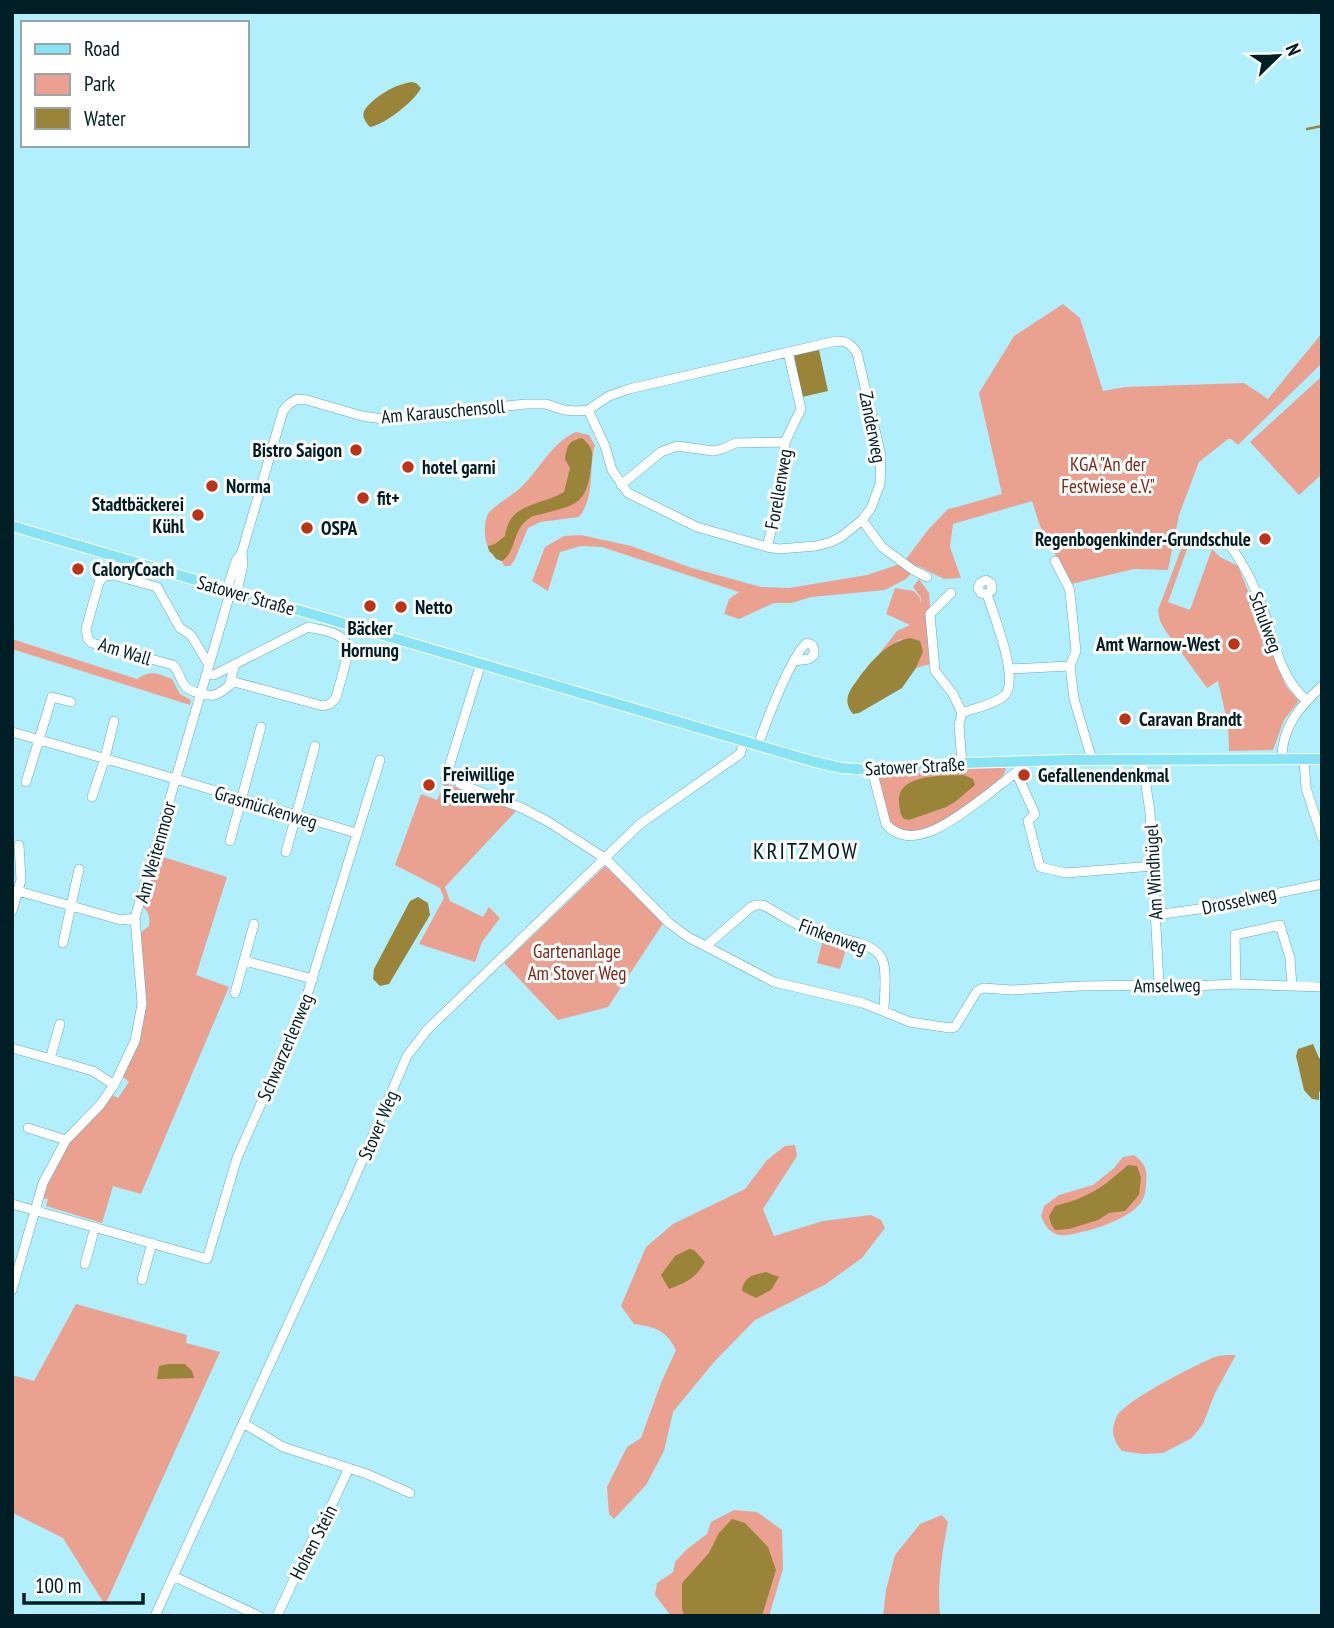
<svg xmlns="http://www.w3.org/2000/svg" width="1334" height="1628" font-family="'PT Sans Narrow',sans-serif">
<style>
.green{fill:#eba190;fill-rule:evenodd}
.water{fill:#9a843a}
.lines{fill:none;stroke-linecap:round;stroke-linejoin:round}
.stream{stroke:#9a843a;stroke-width:2.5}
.minor-casing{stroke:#5fadbe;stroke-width:10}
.major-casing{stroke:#fff;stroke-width:12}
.minor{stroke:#fff;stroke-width:9}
.major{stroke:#88e4f5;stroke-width:10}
.poi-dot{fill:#be3315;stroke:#fff;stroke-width:2.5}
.labels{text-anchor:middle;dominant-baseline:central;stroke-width:6;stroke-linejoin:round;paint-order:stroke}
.street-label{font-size:19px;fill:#001e25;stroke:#fff}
.poi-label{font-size:19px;font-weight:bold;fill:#001e25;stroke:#fff;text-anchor:start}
.park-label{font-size:19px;fill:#812614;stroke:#fff}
.quarter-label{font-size:23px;letter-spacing:2px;fill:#001e25;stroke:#fff}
</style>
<rect width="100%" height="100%" fill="#b1effd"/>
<path class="green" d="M1063,304L1080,318L1103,391L1125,387L1244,383L1268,399L1322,333V363L1238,445L1231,439H1228L1199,462L1179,515L1168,570L1134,569L1071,584L1040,526L1032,501L953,524L950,547L961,578L944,579L918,566L906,579L885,590L811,597L792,603H774L739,619L724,614L729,599L739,592L602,547L581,546L560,552L548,591L532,581L545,547L564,536L581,535L631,546L692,568L761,587L789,588L867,575L903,563L928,530L948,509L957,507L1002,494L979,393L1014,336Z
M1322,376V474L1299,495L1250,442Z
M576,432L589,435L595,445C588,469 596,496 579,517L540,522L528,528L514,561L510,566H504L502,561C485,557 481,528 488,514C491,508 511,496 518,490C539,472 550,443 576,432Z
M1185,539L1190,541L1168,602L1190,610L1212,549L1220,557L1238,566L1286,686L1299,701L1284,720L1273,750L1229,751L1228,725L1218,681L1207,688L1165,630L1160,621L1158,610Z
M919,579L929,593L930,605L927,617L931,657L930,664L916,668L923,652L901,639L879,654L897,631L910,625L886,614L895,588L914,591L920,598V604L921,598L913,587Z
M12,639L137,679C152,670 156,673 172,679L180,694L191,700L190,705L12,649Z
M1004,767L1006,769L1004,774C989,793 938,831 913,832C903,832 897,829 888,823L878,779L880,775L961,768ZM918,779L944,808L909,820L904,819L899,796L904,787Z
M445,783L518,809L445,887L450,901L483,917L489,907L500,918L482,942L475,962L419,944L444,898L440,888L395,865L421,794L437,800Z
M160,856L227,877L196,975L229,987L141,1194L113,1186L102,1223L46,1206L48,1199L42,1198C46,1183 61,1151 71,1140C85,1124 100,1112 112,1095L118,1098L129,1082L123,1077L138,1042L140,933L149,926C150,917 149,912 142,906Z
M605,866L664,922L608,1007L558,1020L504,963Z
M824,935L849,940L840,969L817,963Z
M795,1145L797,1156L763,1209L774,1236L823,1221L871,1215L881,1220L885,1228L862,1258L826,1284L755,1320L714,1362L673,1412L664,1451L646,1485L614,1519L609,1514L607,1487L627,1447L641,1438L661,1383L676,1350C666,1330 655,1327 634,1324L621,1306L646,1247L673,1224L745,1189L767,1160L785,1146Z
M1134,1155C1144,1162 1148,1170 1146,1183C1146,1188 1145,1195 1143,1199C1135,1216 1098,1229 1081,1232C1074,1234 1065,1236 1059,1235C1048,1232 1045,1225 1041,1216L1044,1206L1059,1195L1093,1185L1113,1169L1123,1157Z
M76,1304L187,1335L186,1343L220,1352L105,1605L63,1538L15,1514L12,1510V1375L34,1381Z
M1236,1355L1215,1393L1203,1424L1192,1438L1163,1453L1143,1454L1122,1451C1113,1440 1110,1430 1117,1416C1126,1400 1195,1365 1215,1357C1221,1355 1229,1355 1236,1355Z
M734,1510L757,1512L782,1530L783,1569L769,1616H671L655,1595L657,1583L673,1572L675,1562L686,1550L707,1534L711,1522Z
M942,1515L948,1522C942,1553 937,1584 940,1616H883L886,1590L895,1555L920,1524Z"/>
<path class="water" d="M411,82L416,83L421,88C415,101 384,125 370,127C358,114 364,109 375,99C387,90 396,85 411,82Z
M819,350L828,391L802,397L794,355Z
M582,438C594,449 593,452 591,467C587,505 575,505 542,514C537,515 531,516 527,520C513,530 516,552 502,561L496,559L493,554L489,551L488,546L495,544L505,536C509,502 541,506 564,492L570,468L565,459C567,446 568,441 582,438Z
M910,638L920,641L923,652L916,668L902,688L859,713L853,714C851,711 849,709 848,705C845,695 853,686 858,679C871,661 887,642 910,638Z
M964,775L973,779L975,785L955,802L944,808L909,820L904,819C900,814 900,810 899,803C896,773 944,776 964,775Z
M418,897L428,903L430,915L389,984L380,986L373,979L374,969L410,901Z
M1313,1044L1319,1058L1322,1059V1090L1319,1092V1100L1312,1099L1304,1090L1296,1056L1298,1049Z
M1128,1165L1137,1166L1141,1177L1139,1195L1125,1211L1109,1213L1098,1220L1069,1229L1055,1230L1051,1224L1049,1216L1055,1206C1064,1203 1074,1201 1082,1197C1100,1190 1114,1177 1128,1165Z
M689,1249L694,1250L705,1262C695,1279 687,1282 669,1289L661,1275L675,1256Z
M766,1272L779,1277L771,1290L756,1298L742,1291C744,1276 753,1275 766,1272Z
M168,1364H185L192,1371L194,1378L157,1379L159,1366Z
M732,1519L745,1523L768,1547L776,1570L762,1616H684L682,1609V1583L709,1553L719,1533Z"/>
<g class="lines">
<path class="stream" d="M1307,129L1322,126"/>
<defs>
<path id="minor" d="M621,485L661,452L677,446L713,451L722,449L736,443L785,442
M862,520L882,547L913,570L927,577
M1227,542C1243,562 1254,584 1263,609C1274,641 1280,677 1306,700
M767,547L778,505L784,475L785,442L801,409L788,352
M1055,561L1069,588L1070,593L1076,651L1070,666L1074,699L1092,760
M227,589L236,561L242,552L283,411L289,404L297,399L307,400L362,416L383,419L526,404H546L564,410L576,411L588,410L609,396L629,389L836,341C847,341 851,344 857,353L881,456L880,484L871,508L862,520L841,537L831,542L816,546L779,549L767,547L697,527L628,493L612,470L605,446L588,410
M237,592L243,564L242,552
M951,593L930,614L935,671L953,694L962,713
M209,665L191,635L180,628L157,587L113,575L105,576L99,582L86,629L88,639L92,643L173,665C180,672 179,679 185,686C191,692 205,696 214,695C219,694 224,690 229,686L235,664
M1010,669L1070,666
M207,674L214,675L308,627C325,631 345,632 349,650L336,698L330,704L323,706L231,681
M12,732L176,779L356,833
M758,745C765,725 792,653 807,643L812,645L814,649V655L809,659L794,661
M1142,759L1150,812L1159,985
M1304,759L1306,788L1322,837
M1282,760C1281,728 1300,706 1322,686
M962,763L959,725L962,713C975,708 993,705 1004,696C1021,681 993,614 987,594L981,593L978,588L980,583L986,580L991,583L992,590L987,594
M872,770L886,824C913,856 962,813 986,796C997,787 1009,778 1020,769L1025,761
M1016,772L1035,814L1028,821L1040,867L1066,873L1153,866
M445,780L481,663
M26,782L52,697L71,702
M460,784L522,808L547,821L606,859L669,923L688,937L774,982L863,1003L910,1022L950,1028L955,1027L977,991L983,988L1012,990L1080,986L1159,985L1169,987L1236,984L1322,987
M92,797L105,758L114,721
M230,841L261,727
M286,852L315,746
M18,891L121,920L135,918
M12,911L21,880L19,845
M1156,915L1206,908L1322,884
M63,943L79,869
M706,946L751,907L756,905H763C778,913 794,924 810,931C830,939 868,938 881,957C888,967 884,997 884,1010
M245,961L313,979
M1236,984L1235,935L1280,925L1290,958L1292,986
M235,993L254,924
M12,1048L93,1071L114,1085
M50,1059L60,1024
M28,1128L66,1140
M12,1204L207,1259L237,1158L303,1008L380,760
M85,1264L95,1227
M142,1280L152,1243
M12,1290L43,1183L66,1140L100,1105L114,1085L135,1041L142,1004L135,918L231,590
M243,1423L283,1447L367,1474L410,1493
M173,1576L259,1616
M155,1616L349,1191L407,1056L427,1030L640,824L740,754L744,741
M277,1616L315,1534L333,1502L349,1468"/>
<path id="major" d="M12,526L815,762L842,768L872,770L962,763L1067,760L1322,759"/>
</defs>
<use href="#minor" class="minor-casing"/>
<use href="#major" class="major-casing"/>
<use href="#minor" class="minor"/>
<use href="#major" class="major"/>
</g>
<g class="poi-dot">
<circle cx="356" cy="450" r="7"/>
<circle cx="408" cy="467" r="7"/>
<circle cx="212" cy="486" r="7"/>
<circle cx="363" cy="498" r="7"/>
<circle cx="198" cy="515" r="7"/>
<circle cx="307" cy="528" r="7"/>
<circle cx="1265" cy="539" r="7"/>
<circle cx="78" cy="569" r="7"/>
<circle cx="370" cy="606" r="7"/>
<circle cx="401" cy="607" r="7"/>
<circle cx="1234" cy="644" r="7"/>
<circle cx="1125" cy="719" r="7"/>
<circle cx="1024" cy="775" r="7"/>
<circle cx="429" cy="785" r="7"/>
</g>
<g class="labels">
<g class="street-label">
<text transform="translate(443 411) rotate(-5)">Am Karauschensoll</text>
<text transform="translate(873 427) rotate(79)">Zanderweg</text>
<text transform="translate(778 489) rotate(-80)">Forellenweg</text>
<text transform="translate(246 595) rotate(16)">Satower Straße</text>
<text transform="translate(1266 622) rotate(70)">Schulweg</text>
<text transform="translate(125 651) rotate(17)">Am Wall</text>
<text transform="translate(915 766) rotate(-3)">Satower Straße</text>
<text transform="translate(266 807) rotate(17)">Grasmückenweg</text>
<text transform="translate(155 852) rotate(-74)">Am Weitenmoor</text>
<text transform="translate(1153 872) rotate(-93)">Am Windhügel</text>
<text transform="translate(1239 900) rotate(-12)">Drosselweg</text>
<text transform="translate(833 936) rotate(20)">Finkenweg</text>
<text transform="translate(1167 985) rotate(-1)">Amselweg</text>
<text transform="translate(285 1047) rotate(-67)">Schwarzerlenweg</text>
<text transform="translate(378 1125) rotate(-67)">Stover Weg</text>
<text transform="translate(313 1542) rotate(-63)">Hohen Stein</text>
</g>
<g class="poi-label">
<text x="342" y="450" text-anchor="end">Bistro Saigon</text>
<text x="422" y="467">hotel garni</text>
<text x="226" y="486">Norma</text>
<text x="377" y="498">fit+</text>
<text x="184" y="504" text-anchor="end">Stadtbäckerei<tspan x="184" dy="22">Kühl</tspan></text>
<text x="321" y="528">OSPA</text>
<text x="1251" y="539" text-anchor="end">Regenbogenkinder-Grundschule</text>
<text x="92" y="569">CaloryCoach</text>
<text x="415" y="607">Netto</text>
<text x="370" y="628" text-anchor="middle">Bäcker<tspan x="370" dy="22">Hornung</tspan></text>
<text x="1220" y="644" text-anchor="end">Amt Warnow-West</text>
<text x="1139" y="719">Caravan Brandt</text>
<text x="443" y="774">Freiwillige<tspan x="443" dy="22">Feuerwehr</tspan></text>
<text x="1038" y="775">Gefallenendenkmal</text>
</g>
<g class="park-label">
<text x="1108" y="464">KGA "An der<tspan x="1108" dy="22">Festwiese e.V."</tspan></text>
<text x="577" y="951">Gartenanlage<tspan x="577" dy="22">Am Stover Weg</tspan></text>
</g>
<g class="quarter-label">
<text x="806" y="850">KRITZMOW</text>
</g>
</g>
<rect width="1334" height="1628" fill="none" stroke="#001e25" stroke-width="28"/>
<rect x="21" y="21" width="228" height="126" fill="#ffffff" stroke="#99a5a8" stroke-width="2"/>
<rect x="35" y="44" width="35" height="10" fill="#88e4f5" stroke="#99a5a8" stroke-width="2"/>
<text x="84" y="56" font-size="21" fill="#001e25">Road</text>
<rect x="35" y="74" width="35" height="21" fill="#eba190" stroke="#99a5a8" stroke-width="2"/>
<text x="84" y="91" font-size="21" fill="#001e25">Park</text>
<rect x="35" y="108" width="35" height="21" fill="#9a843a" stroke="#99a5a8" stroke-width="2"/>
<text x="84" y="126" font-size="21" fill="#001e25">Water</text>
<g transform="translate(1278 56) rotate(67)" stroke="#ffffff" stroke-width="5" paint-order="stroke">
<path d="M0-5L12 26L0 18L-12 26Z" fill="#001e25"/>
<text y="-10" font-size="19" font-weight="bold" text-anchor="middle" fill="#001e25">N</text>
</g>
<path d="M24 1593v10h119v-10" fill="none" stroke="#001e25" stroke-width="3.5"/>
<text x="35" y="1593" font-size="21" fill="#001e25" stroke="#ffffff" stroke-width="5" paint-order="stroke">100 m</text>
</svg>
